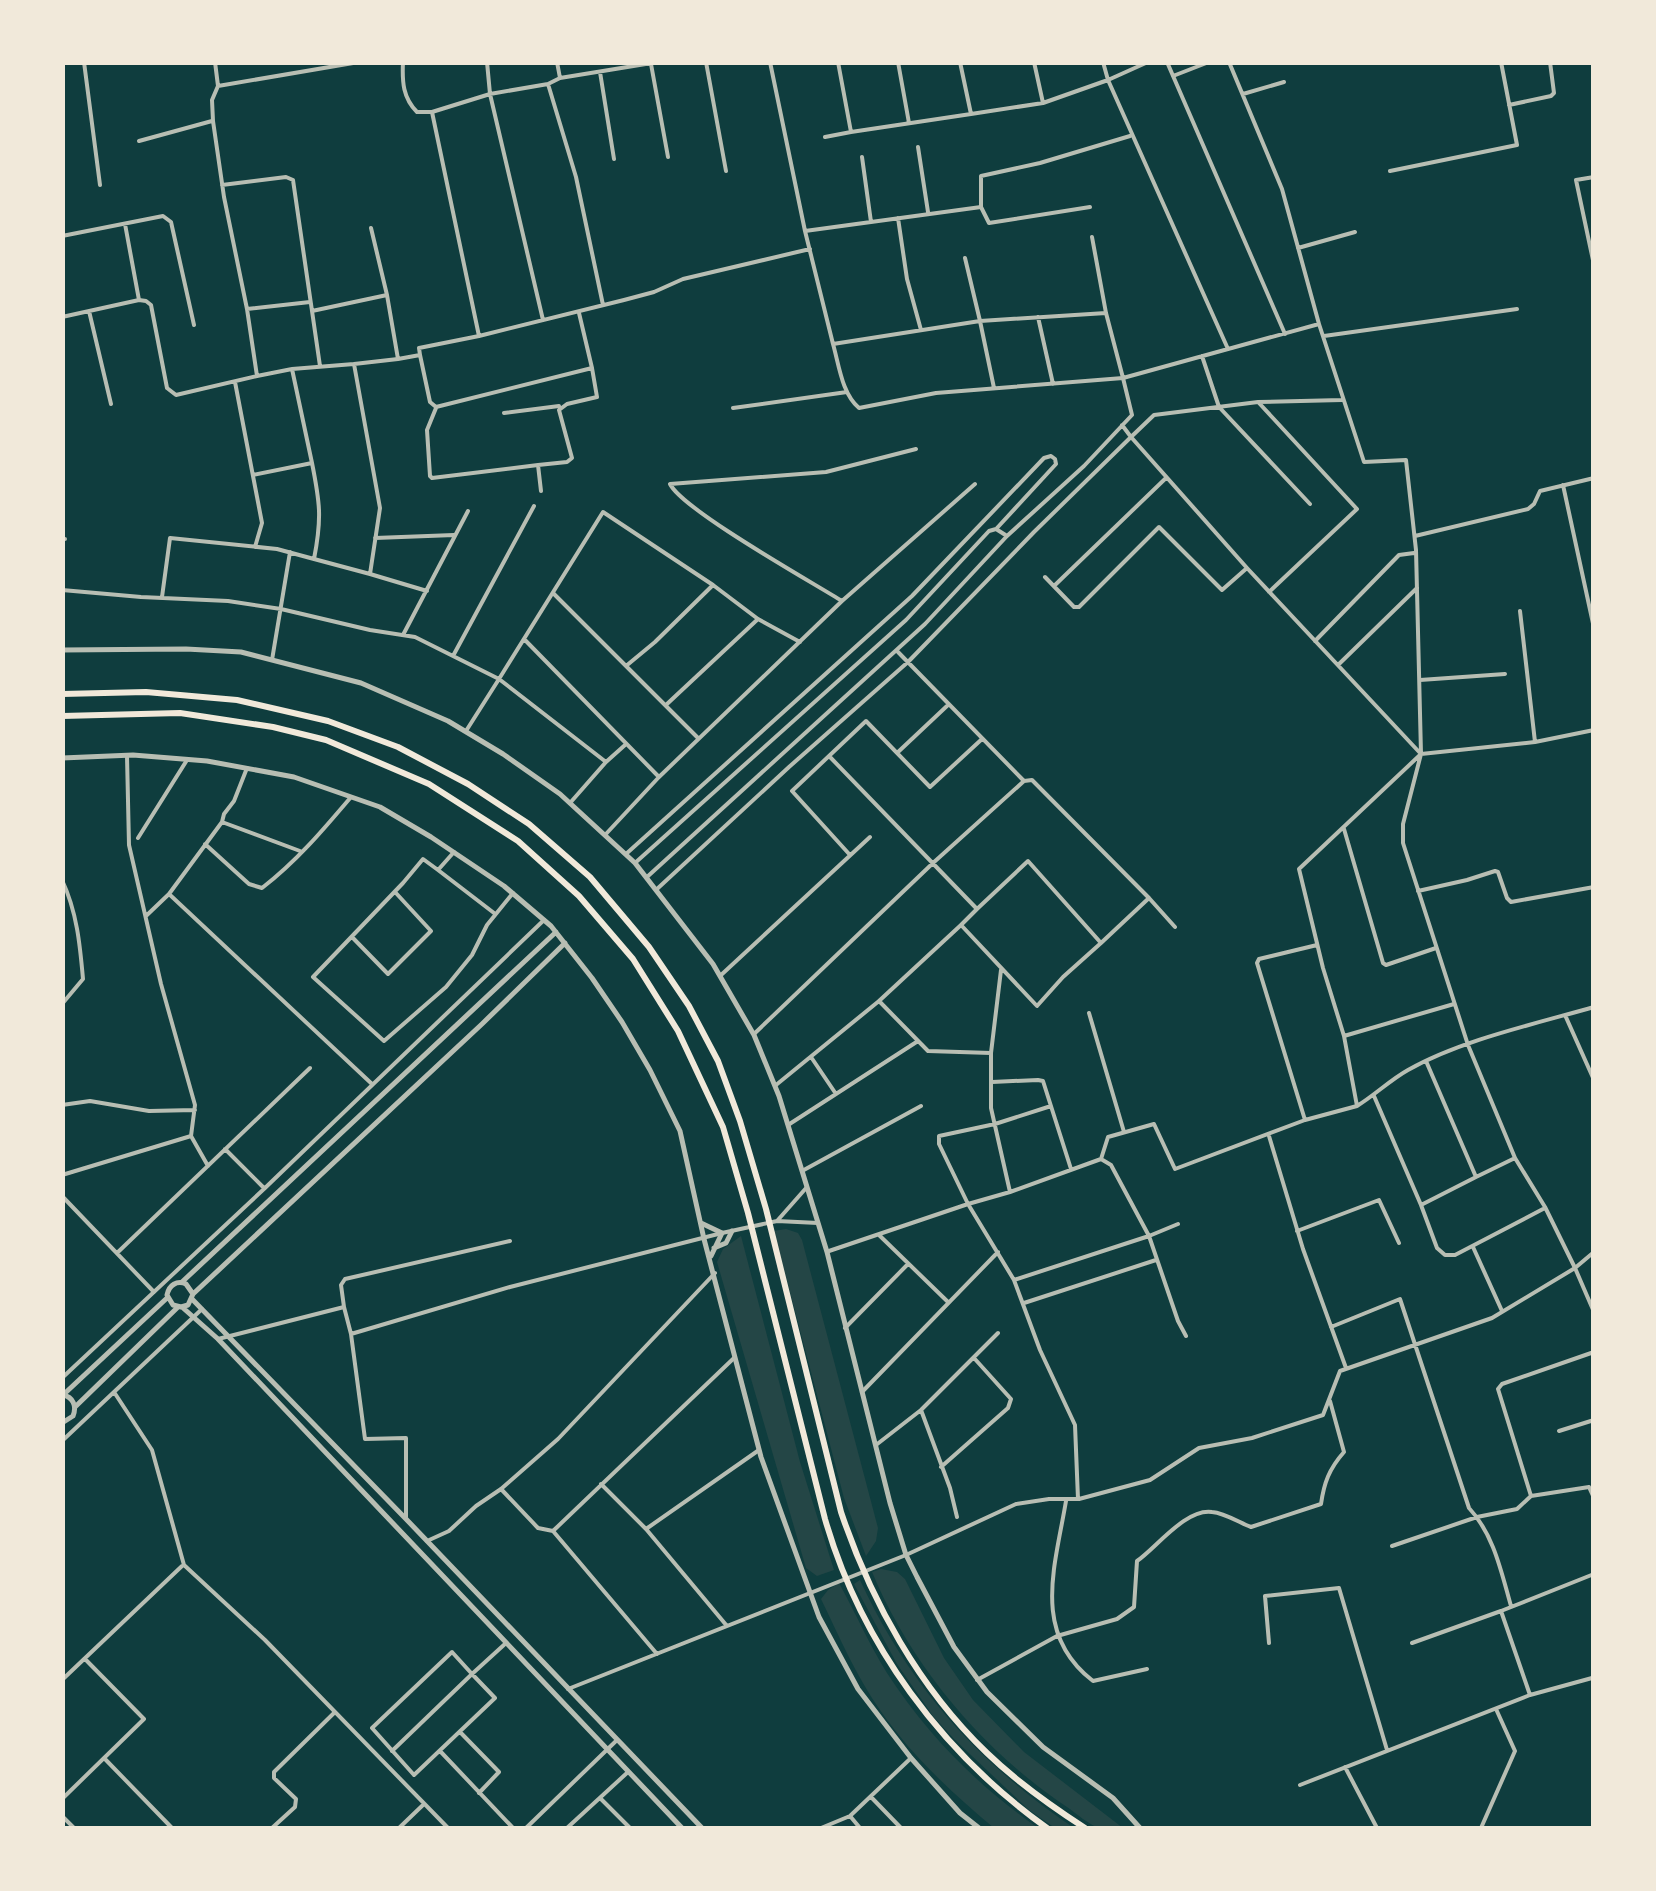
<svg xmlns="http://www.w3.org/2000/svg" width="1656" height="1891" font-family="'Varela Round',sans-serif">
<style>
.green{fill:#244646}
.lines{fill:none;stroke-linecap:round;stroke-linejoin:round}
.minor{stroke:#b8beb3;stroke-width:4}
.tertiary{stroke:#b8beb3;stroke-width:5}
.trunk{stroke:#f1e9da;stroke-width:6}
</style>
<rect width="100%" height="100%" fill="#0f3d3e"/>
<path class="green" d="M786,1229L798,1233L802,1240L878,1528L876,1541L866,1556L844,1498L774,1231Z
M741,1236L800,1462L834,1570L817,1576L806,1568L717,1262L723,1249Z
M881,1569L897,1572L905,1579L944,1658L973,1700L1024,1752L1123,1828C1116,1828 1106,1830 1099,1828C1089,1825 1076,1813 1067,1807C983,1751 911,1666 872,1572Z
M860,1580C909,1686 978,1763 1074,1828H1055L1029,1810L954,1739L933,1716L897,1664L854,1584Z
M839,1583C855,1612 869,1644 887,1673C928,1736 977,1785 1038,1828H994C952,1793 911,1755 880,1710C856,1676 839,1636 821,1599L828,1590Z"/>
<g class="lines">
<path class="minor" d="M84,62L100,185
M215,62L218,86L359,62
M403,62C402,82 403,98 417,112H432L490,94L548,84
M487,62L490,94L543,320
M557,62L560,78L548,84L576,177L603,305
M706,62L726,171
M770,62L805,231L981,207
M838,62L851,132L971,114L960,62
M898,62L909,123
M1148,62L1108,80L1228,349
M1167,62L1285,334
M651,64L668,157
M600,72L614,159
M1173,76L1209,62
M560,78L658,62
M1243,94L1284,82
M1043,103L1108,80L1103,62
M1509,105L1551,96L1554,93L1550,62
M432,112L479,336
M971,114L1043,103L1034,62
M825,137L851,132
M139,141L212,121
M918,147L928,212
M862,157L871,222
M1390,171L1517,145L1501,62
M1594,177L1576,180L1594,265
M222,185L286,177L293,180L320,366
M1090,207L989,223L981,207V176L1040,163L1130,136
M898,218L907,279L921,330
M125,224L139,300
M371,228L387,295
M805,231L833,344L980,321L965,258
M62,236L163,216L171,222L194,325
M1298,248L1355,232
M247,309L310,302
M89,311L111,404
M312,311L387,295L398,359L354,364
M62,317L139,300L146,301L151,305L167,388L176,395L257,376L247,309L224,197L213,121L212,100L218,86
M1038,317L1053,384
M1324,336L1517,309
M833,344C839,365 842,394 859,408L936,393L1123,378L1106,313L1092,237
M420,355L419,348L479,336L624,300L654,292L683,279L810,249
M1202,356L1219,407L1310,504
M398,359L420,355L430,402L436,407L592,368L579,313
M257,376L292,369L354,364L380,508L370,574L314,559
M235,382L262,523L255,547
M994,388L980,321L1106,313
M1342,400L1258,402L1154,415L1131,437L1247,568L1421,754L1403,824V843L1468,1045L1515,1158L1545,1207L1575,1268L1594,1312
M1259,403L1357,509L1269,592
M436,408L427,430L430,476L432,478L538,465
M733,408L847,392
M504,413L559,406
M253,475L312,463L292,369
M1563,485L1594,628
M541,491L538,465L567,462L572,458L559,410L567,404L597,397L592,368
M1007,536L1084,466L1132,415L1123,378L1319,324
M1415,536L1528,509L1534,504L1540,491L1594,478
M375,538L454,535
M62,539H65
M370,574L427,591
M1045,577L1074,607H1079L1159,527L1222,590L1247,568
M1054,586L1166,478
M62,590L141,597L228,601L281,609L370,630L415,637L499,679L603,512L713,585
M553,593L698,738
M162,597L170,538L277,549L314,559C322,518 320,503 312,463
M842,601C810,581 683,510 670,484L826,472L916,449
M1520,611L1535,742
M403,635L468,511
M524,639L659,777
M1315,641L1399,555L1414,553
M898,652L1024,781L1032,780L1149,898
M453,656L534,506
M272,660L290,552
M1338,665L1417,588
M626,666L655,642L713,585L758,619L800,642
M1420,680L1505,674
M667,704L758,619
M466,731L499,679L606,762
M897,753L948,705
M1421,754L1535,742L1594,730
M127,756L129,845L161,984L195,1105L191,1136L208,1166
M829,756L977,909L1028,861L1101,943L1149,898L1175,927
M570,803L606,762L625,745
M222,822L300,851
M1344,829L1383,963L1386,965L1436,948
M605,835L659,777L842,601L975,484
M138,838L187,760
M205,844L249,884L262,888C296,862 323,830 351,797
M454,852L438,870L423,859L403,883L313,977L384,1041L446,987L472,955L487,925L513,893
M626,854L912,596L1044,458L1051,456L1055,459L1056,464L997,528
M850,855L792,791L866,721L930,787L982,739
M635,863L906,620L989,531L996,529L1007,536L925,624L647,877
M438,870L494,913
M62,880C77,912 80,945 83,979L62,1004
M657,889L789,767L908,662L1034,532L1131,437L1122,425
M1418,891L1467,880L1495,871L1498,872L1507,898L1511,902L1594,887
M169,894L372,1084
M977,909L961,925L1037,1006L1063,977L1101,943
M147,915L169,894L222,822L224,814L234,801L247,768
M352,937L388,974L431,931L395,892
M1001,970L991,1053V1108L1010,1192
M720,976L870,837
M879,1001L928,1051L991,1053
M1089,1013L1124,1132
M1565,1015L1594,1080
M754,1034L933,863L1024,781
M1344,1036L1454,1004
M811,1057L836,1094
M992,1082L1038,1080L1043,1081L1071,1169
M776,1085L879,1001L961,925
M1374,1096L1421,1205L1437,1248L1445,1255H1455L1543,1209
M62,1105L90,1101L149,1111L195,1110
M1051,1106L995,1124L939,1136V1144L968,1204L1010,1192L1101,1159L1108,1137L1154,1124L1175,1169L1305,1120L1357,1106L1344,1036L1323,968L1299,869L1421,754L1416,550L1406,460L1364,462L1319,324L1282,189L1229,62
M1357,1106C1375,1095 1390,1080 1408,1070C1461,1040 1535,1024 1594,1007
M1305,1120L1257,963L1259,959L1317,945
M788,1125L918,1041
M1269,1136L1303,1249L1346,1368
M225,1149L264,1188
M1101,1159L1111,1165L1149,1236L1178,1321L1186,1336
M802,1171L921,1106
M62,1175L191,1136
M1476,1177L1515,1158
M62,1196L154,1292
M1421,1205L1476,1177L1426,1061
M777,1221L807,1187
M1297,1231L1379,1200L1399,1243
M879,1235L947,1301
M1473,1247L1502,1311
M117,1253L310,1068
M1014,1280L1149,1236L1178,1224
M1024,1303L1156,1260
M344,1307L341,1285L345,1279L510,1241
M1331,1327L1400,1299L1469,1508C1494,1535 1501,1571 1511,1606
M845,1328L908,1264
M351,1334L365,1439L406,1438V1517
M218,1339L344,1307L351,1334L510,1287L722,1233L777,1221L818,1223
M62,1378L265,1188L544,920
M114,1392L152,1450L184,1565L265,1640L448,1828
M862,1392L998,1252
M921,1410L950,1488L957,1517
M1559,1431L1594,1420
M62,1441L202,1309
M876,1445L921,1410L998,1333
M941,1467L1008,1408L1011,1399L974,1358
M601,1484L646,1529L727,1626
M501,1489L538,1528L553,1531L657,1654
M1531,1496L1589,1487L1594,1498
M1079,1499L1150,1480L1199,1448L1252,1438L1323,1415L1340,1371L1492,1318L1575,1268L1594,1252
M1066,1501C1055,1567 1031,1633 1093,1681L1147,1669
M646,1529L759,1450
M553,1531L734,1358
M427,1541L449,1531L476,1506L501,1489L558,1439L715,1273
M1392,1546L1477,1517L1517,1509L1531,1496L1498,1389L1502,1384L1594,1352
M1501,1611L1530,1695
M1269,1643L1265,1596L1339,1588L1387,1750
M1412,1643L1501,1611L1594,1574
M62,1680L182,1566
M977,1680L1057,1636L1117,1619L1134,1607L1137,1561C1156,1548 1186,1508 1212,1512C1225,1513 1240,1523 1251,1527L1321,1504C1324,1483 1329,1469 1344,1452L1330,1401
M568,1689L906,1555L1016,1504L1049,1499H1078L1075,1425L1040,1350L1014,1280L968,1204L829,1251
M460,1732L499,1772L479,1793
M392,1751L472,1674L495,1698L414,1775L372,1728L452,1652L472,1674L506,1643
M440,1751L513,1828
M104,1758L172,1828
M1345,1767L1377,1828
M1300,1785L1530,1695L1592,1678L1594,1682
M871,1797L901,1828
M600,1798L630,1828
M62,1799L144,1719L85,1659
M62,1816L74,1828
M850,1816L860,1828
M272,1828L295,1807L296,1799L274,1778V1772L334,1713
M399,1828L424,1804
M526,1828L616,1741
M567,1828L628,1772
M821,1828L850,1816L911,1758
M1481,1828L1515,1751L1496,1709"/>
<path class="tertiary" d="M62,650L186,649L241,652L361,683L448,721L503,754L560,794L635,863L713,964L754,1035L779,1096L827,1252L890,1503L906,1555L917,1577L954,1647L987,1692L1043,1747L1113,1798L1140,1828
M62,758L133,755L207,761L294,777L380,807L431,837L504,886L551,926L592,978L622,1022L650,1070L680,1131L704,1239L761,1457L819,1617L858,1689L911,1758L960,1813L979,1828
M701,1223L722,1233L711,1256
M714,1248L726,1243L732,1231
M182,1282L556,932
M193,1294L186,1284C177,1280 169,1285 167,1295L173,1305L181,1307L188,1305L193,1294L482,1024L565,943
M192,1299L406,1519L702,1828
M182,1307L218,1339L682,1828
M63,1395L167,1298
M75,1407L178,1307
M62,1423L73,1416C77,1406 73,1397 63,1395"/>
<path class="trunk" d="M62,694L146,692L237,700L328,721L398,747L468,784L529,824L590,877L649,947L689,1006L718,1061L740,1121L766,1209L841,1512C871,1601 919,1688 987,1753C1017,1782 1051,1806 1085,1828
M62,716L180,713L273,727L326,740L429,784L518,841L579,896L633,959L678,1031L723,1127L748,1213L825,1519C861,1644 942,1753 1047,1828"/>
</g>
<rect width="1656" height="1891" fill="none" stroke="#f1e9da" stroke-width="130"/>
</svg>
